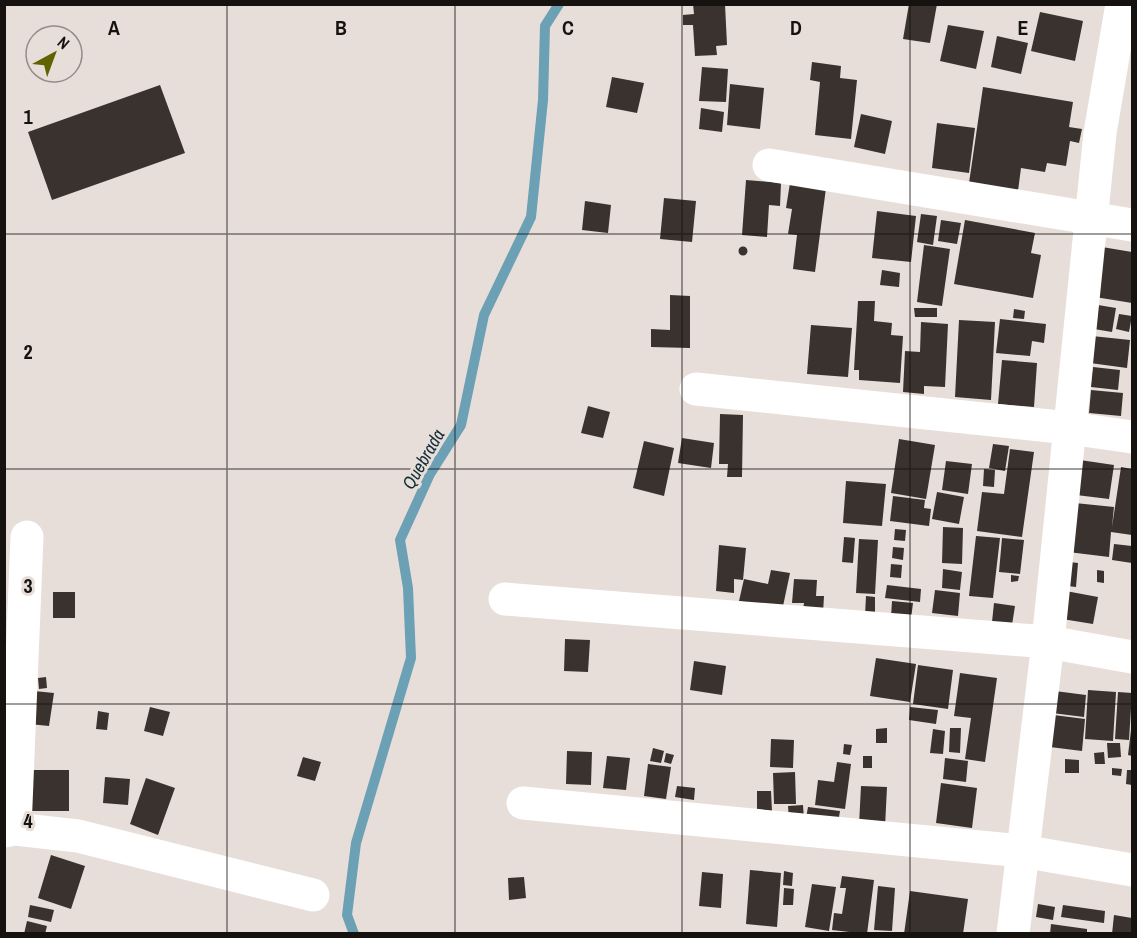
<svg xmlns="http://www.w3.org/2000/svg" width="1137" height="938" font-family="'Archivo Narrow',sans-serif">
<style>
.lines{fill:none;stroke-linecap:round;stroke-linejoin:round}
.stream{stroke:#6ba0b5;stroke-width:10}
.building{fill:#39322e}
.minor{stroke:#fff;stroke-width:33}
.grid{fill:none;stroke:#151210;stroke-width:1.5;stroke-opacity:0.55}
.labels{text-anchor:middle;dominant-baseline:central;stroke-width:6;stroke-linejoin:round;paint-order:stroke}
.water-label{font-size:18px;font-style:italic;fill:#122d37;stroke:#e7ded9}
.grid-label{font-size:20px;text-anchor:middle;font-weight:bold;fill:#151210;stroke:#e7ded9;stroke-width:6;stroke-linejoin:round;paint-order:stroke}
</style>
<rect width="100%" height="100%" fill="#e7ded9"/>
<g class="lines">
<path class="stream" d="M354,934L347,915L356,843L411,658L408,588L400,540L430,474L461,425L484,315L531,217L543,100L545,26L559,4"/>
</g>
<path class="building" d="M693,4H725L727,45L716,46L717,55L695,56L693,25H683V15L694,14Z
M909,4H937L930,43L903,39Z
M1040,12L1083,21L1075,61L1031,51Z
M948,25L984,31L976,69L940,61Z
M997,36L1028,43L1021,74L991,67Z
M812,62L841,66L840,78L857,80L851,139L815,135L820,82L810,80Z
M702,67L728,69L726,102L699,101Z
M612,77L644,83L637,113L606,107Z
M730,84L764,88L760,129L727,125Z
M160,85L185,153L52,200L28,132Z
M983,87L1073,102L1069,127L1082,129L1079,143L1070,141L1066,166L1047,163L1045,172L1021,168L1018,191L969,183Z
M701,108L724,112L722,132L699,129Z
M861,114L892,121L885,154L854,147Z
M937,123L975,128L969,173L932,168Z
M746,180L781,183L780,206L769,205L767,237L742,235Z
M790,183L826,188L815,272L793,269L797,235L788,234L792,209L786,208Z
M664,198L696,201L692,242L660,239Z
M585,201L611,205L608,233L582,230Z
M877,211L916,216L911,262L872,258Z
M921,214L937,216L933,245L917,242Z
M941,220L961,223L957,244L938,241Z
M965,220L1035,233L1031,253L1041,255L1033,298L954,284Z
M924,245L950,249L942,306L917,302Z
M738.5 251a4.5 4.5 0 1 1 9 0a4.5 4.5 0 1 1-9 0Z
M1102,247L1132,252V303L1095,297Z
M882,270L900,273L899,287L880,285Z
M670,295L690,296V348L651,347V329L670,330Z
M858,301H875L874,321L892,323L891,335L903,336L900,383L859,380V370H854Z
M1098,305L1116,308L1112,332L1094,329Z
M914,308H937V317H915Z
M1014,309L1025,311L1024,319L1013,318Z
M1119,314L1132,316L1129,332L1116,329Z
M1000,319L1046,324L1044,343L1032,341L1030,356L996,353Z
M959,320L995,322L991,400L955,397Z
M921,322L948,324L945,387L924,386V394L903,392L905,351L920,352Z
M811,325L852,328L848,377L807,374Z
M1092,336L1130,340L1127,368L1090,363Z
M1002,360L1037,363L1034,407L998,404Z
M1093,367L1120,370L1118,390L1091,387Z
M1091,390L1123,393L1121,416L1089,413Z
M588,406L610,412L603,438L581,433Z
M720,414L743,415L742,477H727L728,464H719Z
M682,438L714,443L711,468L678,463Z
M899,439L935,445L926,499L891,493Z
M644,441L674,448L664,496L633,488Z
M993,444L1009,446L1005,471L989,468Z
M1010,449L1034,452L1022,537L977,531L982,492L1004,494Z
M1073,459L1114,465L1109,499L1068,494Z
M946,461L972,464L968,494L942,490Z
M1121,467L1132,469V535L1111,532L1109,557L1060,551L1065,502L1114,507L1112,527Z
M984,469L995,470L994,487L983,486Z
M846,481L886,484L882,526L843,523Z
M937,492L964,497L959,524L932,519Z
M893,496L925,500L924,508L931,509L929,526L890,521Z
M943,527L963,528L962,564L942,563Z
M895,529L906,530L905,541L894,540Z
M976,536L1000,538L993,598L969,596Z
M844,537L855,538L853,563L842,562Z
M1002,538L1024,540L1020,574L999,572Z
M859,539L878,540L875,594L856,593Z
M1114,544L1132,546V563L1112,560Z
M719,545L746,548L743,580L734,579V593L716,591Z
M893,547L904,548L903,560L892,558Z
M1061,561L1078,563L1076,587L1059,585Z
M891,564L902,565L901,578L890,577Z
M943,569L962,572L960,590L942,588Z
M771,570L790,573L782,611L739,601L744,579L768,584Z
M1097,570L1104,571V583L1097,582Z
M1011,575L1019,576L1018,581L1011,582Z
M794,579L817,580L816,596H824L823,613L803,611L804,603H792Z
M887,585L921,589L920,602L885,598Z
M1055,589L1098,597L1093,624L1050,617Z
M935,590L960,593L958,616L932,613Z
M53,592H75V618H53Z
M866,596L875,597V616L865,615Z
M892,601L913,603L911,619L891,617Z
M994,603L1015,606L1012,625L992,622Z
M565,639L590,640L588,672L564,671Z
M876,658L916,664L910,702L870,696Z
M694,661L726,666L722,695L690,690Z
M918,665L953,670L948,709L913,704Z
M960,673L997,678L985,762L965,759L971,718L954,716Z
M46,677L47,688L39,689L38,678Z
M1047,690L1086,695L1084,717L1044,712Z
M1088,690L1116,692L1113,741L1085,739Z
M34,691L54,693L49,726L29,724Z
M1118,692L1132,693L1129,740L1115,739Z
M150,707L170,712L163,736L144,731Z
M910,707L938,710L936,724L909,720Z
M98,711L109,713L107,730L96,729Z
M1038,713L1085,719L1082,751L1034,745Z
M887,728V743H876V729Z
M950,728H961L960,753L949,752Z
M933,729L945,731L943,754L930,753Z
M1131,730H1132V756L1128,755Z
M771,739L794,740L793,768L770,767Z
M1107,743H1120L1121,757L1108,758Z
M844,744L852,745L850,755L843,754Z
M653,748L664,751L661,763L650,761Z
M567,751L592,752L591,785L566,784Z
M1104,752L1105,764H1095L1094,753Z
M666,753L674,755L671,764L664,762Z
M607,756L630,758L626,790L603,788Z
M863,756H872V768H863Z
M303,757L321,762L315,781L297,776Z
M945,758L968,761L966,782L943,779Z
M1065,759L1079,760V773H1065Z
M837,762L851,764L845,809L815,805L818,780L834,782Z
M648,764L671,767L666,799L644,796Z
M1112,768L1122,769L1121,776L1112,775Z
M31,770H69V811H32Z
M1127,770H1132V785L1126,784Z
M795,772L796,804H774L773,773Z
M105,777L130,779L128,805L103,803Z
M146,778L175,788L158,835L130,824Z
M941,783L977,788L972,828L936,823Z
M677,786L695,788L694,800L675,797Z
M861,786L887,787L885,827L859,825Z
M757,791H771L772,811H757Z
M803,805L804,819L789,820L788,806Z
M808,807L840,811L838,823L806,818Z
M51,855L85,866L71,909L38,898Z
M750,870L781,873L777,927L746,924Z
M784,871L793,873L792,886L783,885Z
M702,872L723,874L721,908L699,906Z
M842,876L874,880L867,934L832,930L834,913L842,914L846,888H840Z
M524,877L526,898L509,900L508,878Z
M812,884L836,887L829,931L805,927Z
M878,886L895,888L892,931L874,930Z
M784,888L794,889L793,905H783Z
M910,891L968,899L963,934H904Z
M1038,904L1055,907L1053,920L1036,917Z
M30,905L54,910L51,922L28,917Z
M1063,905L1105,911L1104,923L1061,917Z
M1114,915L1132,918V934H1112Z
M27,921L47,926L45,934H24Z
M1051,924L1087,929V934H1050Z"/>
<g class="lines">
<path class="minor" d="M769,165L1132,225
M696,389L1069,428L1132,437
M505,599L1048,642L1132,657
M523,803L1022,851L1132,870
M15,829L27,537
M4,831L15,829L78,836L313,895
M1013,934L1048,642L1100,133L1122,4"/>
</g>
<path class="grid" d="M227,4V934M455,4V934M682,4V934M910,4V934M4,234H1132M4,469H1132M4,704H1132"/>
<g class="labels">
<g class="water-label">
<text transform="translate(423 459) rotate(-60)">Quebrada</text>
</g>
</g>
<g class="grid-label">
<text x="114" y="35">A</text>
<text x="341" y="35">B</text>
<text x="568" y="35">C</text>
<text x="796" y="35">D</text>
<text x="1023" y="35">E</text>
<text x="28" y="124">1</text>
<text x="28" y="359">2</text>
<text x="28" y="593">3</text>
<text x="28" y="828">4</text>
</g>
<rect width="1137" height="938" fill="none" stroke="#151210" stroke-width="12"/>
<g transform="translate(54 54) rotate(41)"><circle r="28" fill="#e7ded9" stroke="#938c89" stroke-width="1.5"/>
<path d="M0-4.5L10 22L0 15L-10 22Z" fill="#606300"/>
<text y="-9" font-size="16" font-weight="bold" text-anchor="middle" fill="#151210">N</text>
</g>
</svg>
